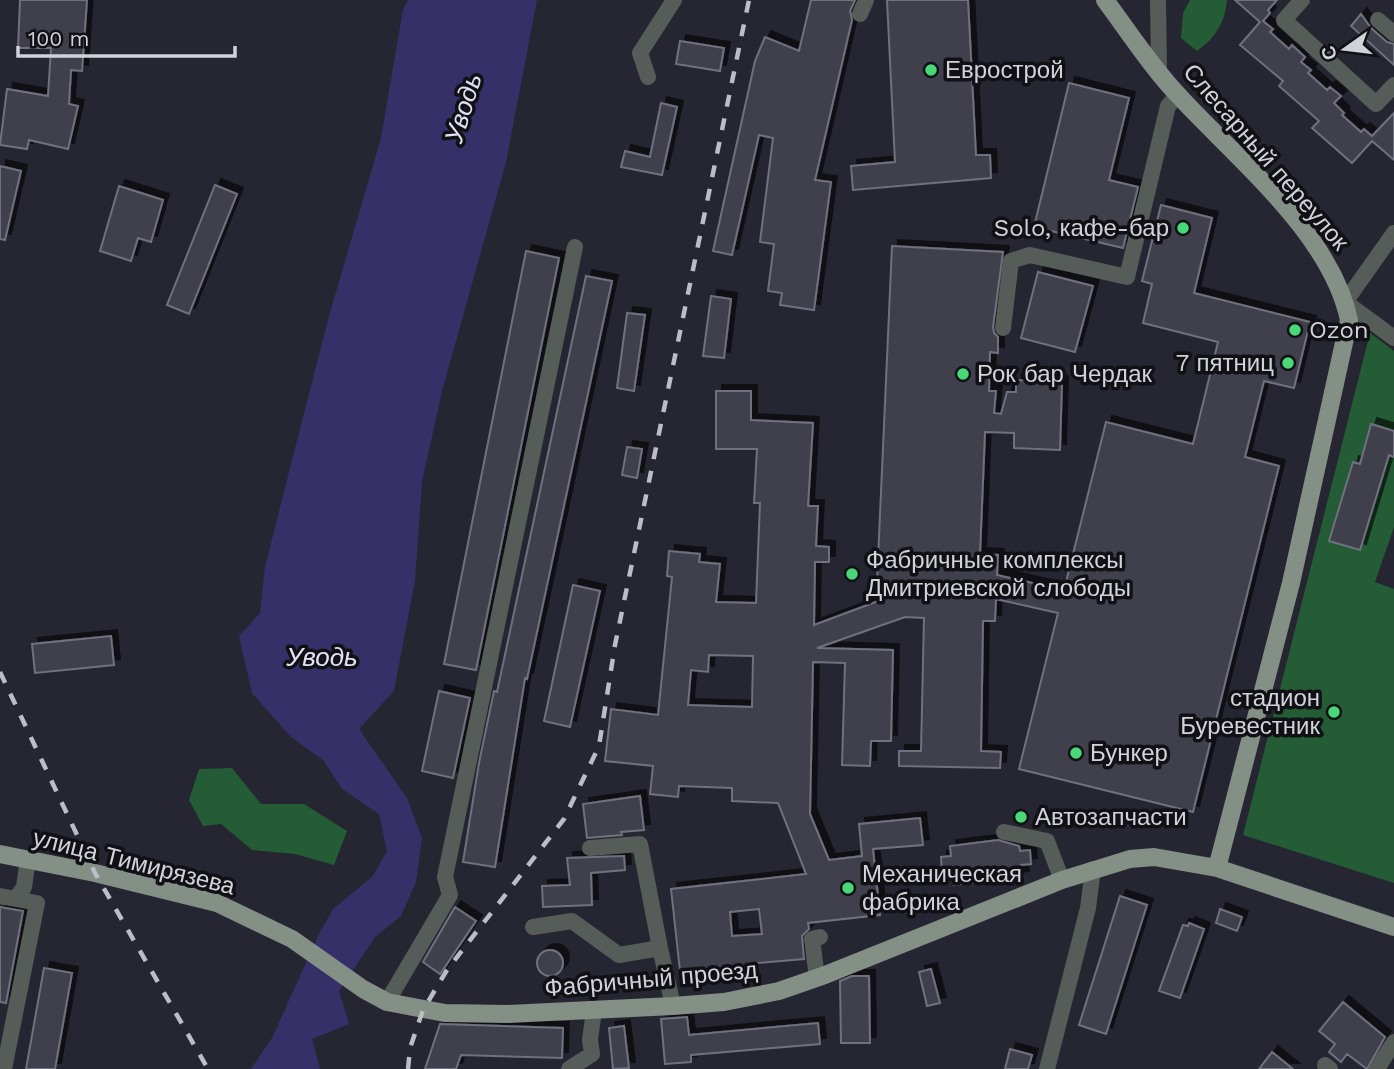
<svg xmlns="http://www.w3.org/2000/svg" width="1394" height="1069" font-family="'Work Sans',sans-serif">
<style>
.green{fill:#245c35}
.water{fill:#363068}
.building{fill:#3f3f4d;stroke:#70707e;stroke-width:2;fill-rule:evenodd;filter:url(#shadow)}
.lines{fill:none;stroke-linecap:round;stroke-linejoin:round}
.minor{stroke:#565c57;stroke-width:16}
.major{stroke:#848f86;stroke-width:18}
.rail{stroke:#bcbdc5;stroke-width:4.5;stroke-dasharray:12 12;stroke-linecap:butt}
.poi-dot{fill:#49d778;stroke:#101015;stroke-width:2.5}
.labels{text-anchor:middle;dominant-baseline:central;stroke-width:7;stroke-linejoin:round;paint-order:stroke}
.poi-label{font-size:24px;fill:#d1d2da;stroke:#101015;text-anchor:start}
.street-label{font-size:24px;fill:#d1d2da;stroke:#101015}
.water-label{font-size:26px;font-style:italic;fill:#e1e1f4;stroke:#101015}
</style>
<defs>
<filter id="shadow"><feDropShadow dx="6" dy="-6" stdDeviation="0" flood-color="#0009"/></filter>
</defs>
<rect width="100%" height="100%" fill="#262632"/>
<path class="green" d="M1190,0H1227C1225,23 1215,38 1197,51L1181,38L1183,13Z
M1370,333L1394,351V527L1375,582L1394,589V883L1243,835Z
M232,768L261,804H304L347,831L334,865L295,854L252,850L221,824L203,826L189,800L199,769Z"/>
<path class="water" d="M408,0H537L506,162L442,391L422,482L415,580L394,691L359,729L407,798L422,838L416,882L401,916L375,937L339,991L349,1024L312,1039L320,1069H251L272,1038L320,932L333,909L373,876L387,851L379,814L342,789L324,761L290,736L252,693L239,636L260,613L265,567L291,464L329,316L381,138L403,10Z"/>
<path class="building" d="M20,0H87L82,71L71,70L69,104L78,106L68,149L29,140L27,149L0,145L7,89L48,96L51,48H18Z
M811,0H855L850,11L852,20L815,180L831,182L814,310L780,305L782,293L768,291L774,244L760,242L773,138L759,135L732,255L713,251L755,61L765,37L799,51Z
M887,0H968L976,155H990L991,178L853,190L851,166L895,162Z
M1235,0H1277L1268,10L1270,13L1263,21L1273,29L1270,32L1289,49L1292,45L1305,57L1301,62L1311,70L1308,73L1327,90L1330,87L1341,96L1334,103L1344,113L1342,115L1361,132L1364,129L1372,136L1394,113V160L1372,141L1352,163L1312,128L1319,121L1279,86L1283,81L1240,45L1260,22Z
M1361,14L1371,28L1387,42L1394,44V65L1351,26Z
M680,41L724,48L720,71L676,64Z
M1069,83L1129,98L1109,180L1138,187L1123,248L1034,227Z
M661,103L677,107L662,175L621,167L625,151L650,157Z
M0,166L21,171L5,240L0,239Z
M215,185L237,194L189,314L167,305Z
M119,186L163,200L151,242L138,238L131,261L100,251Z
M1161,205L1212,218L1194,293L1310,322L1294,388L1264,381L1245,457L1279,466L1193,812L1019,769L1058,613L996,599L995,621H983L981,751L1001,752L1000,768L899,766V751H921L924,618L905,617L817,648L893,650L891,741H871L870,766L842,765L845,663L813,662L810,814L829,860L862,856L859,824L920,818L923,845L873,849L880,915L808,923L809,929L802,936L804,959L746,964L747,973L733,974L732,966L680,971L671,889L806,874L778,803L732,801V788L679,786L678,797L650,794L653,766L605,761L611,709L658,715L672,577L667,576L669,551L700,554L699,562L720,564L716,602L756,603L760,503H754L757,449H716V391H751V420L813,423L808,506H818L816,546L829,547V562H815L814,625L924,584L877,582L892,246L1003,252L993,327L994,333L998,337V353L990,352L989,391H996L994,413L1001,414L1007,392H1016V380L1062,382L1060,450L1014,448V433L985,432L980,554L998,555L997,575L1064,590L1106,422L1193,444L1218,342L1143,323L1152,284L1142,281ZM709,655L753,656L752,707L688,705L691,670L708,672ZM759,909L762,934L732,936L730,912Z
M526,251L559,258L476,670L444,664Z
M1038,272L1093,286L1075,352L1021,338Z
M586,276L612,281L527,679L525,678L495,867L463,862L479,763L494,691L497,692Z
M711,296L731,299L724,358L703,356Z
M627,313L645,315L634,391L617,388Z
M1371,424L1394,431V457L1389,455L1360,550L1329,541L1353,462L1360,464Z
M627,447L642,449L637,478L622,475Z
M573,585L600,591L570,727L544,721Z
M111,636L114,665L35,673L32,644Z
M439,691L470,698L453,778L422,771Z
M640,796L644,830L621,832L622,835L587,838L583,804Z
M998,840L1019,846L1020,851L1030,850L1031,864L1021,865L1023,877L954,885L953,872L942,873L941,857L951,856L950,846Z
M624,856L625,870L591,873L592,905L543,907L542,886L570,885L567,858Z
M1120,896L1147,905L1106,1034L1079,1025Z
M0,907L23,911L6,1003L0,1002Z
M455,907L476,921L440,974L423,962Z
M1220,909L1242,917L1237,931L1216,923Z
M1189,923L1204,929L1180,998L1159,991L1183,925L1188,926Z
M537 963a13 13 0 1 1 26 0a13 13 0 1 1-26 0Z
M44,968L72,973L55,1069H26Z
M931,969L940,1003L927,1006L919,972Z
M852,976H869L870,1043H841L840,981Z
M1343,1002L1385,1037L1367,1069L1347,1054L1341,1062L1329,1052L1335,1044L1319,1031Z
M687,1017L689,1035L818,1023L820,1044L691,1055V1062L665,1064L661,1019Z
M440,1024L563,1028L562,1058L461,1055L456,1069H425Z
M624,1026L629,1068L613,1069L609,1028Z
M1010,1049L1032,1055L1028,1069H1005Z
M1272,1052L1293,1069H1259Z"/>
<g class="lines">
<path class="minor" d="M1158,0L1159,71
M1302,0L1284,20L1376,104L1394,85
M860,14L866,0
M1378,20L1394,34
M648,77L640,53L674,0
M1394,233L1345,302L1394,338
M1003,328L1011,261L1030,255L1127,277L1168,106L1178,95
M1004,832L1047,841L1062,880
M590,848L640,844L660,948
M0,896L16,899L24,887L28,859
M533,927L572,921L619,955L660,948L673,1006
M817,978L812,939L820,937
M387,1002L450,895L445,877L575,247
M1325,1065L1330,1069
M4,1069L37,903L16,899
M569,1069L592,1054L590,1040L594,1010
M1047,1069L1088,908L1093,869
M1377,1069L1394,1042"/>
<path class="major" d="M1105,0C1129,32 1152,68 1180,97C1238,160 1331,234 1349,320L1291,583L1217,868
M0,854L95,873L217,903L292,939L363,989L387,1002L445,1013L508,1014L673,1006L724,1002L779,991L825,975L1062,880L1130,859L1154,857L1217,868L1394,927"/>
<path class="rail" d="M0,672L95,873L208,1069
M408,1069L410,1048L423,1010L447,970L564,819L599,746L615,645L749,0"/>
</g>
<g class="poi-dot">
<circle cx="931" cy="70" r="7"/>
<circle cx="1183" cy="228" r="7"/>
<circle cx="1295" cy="330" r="7"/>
<circle cx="1288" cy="363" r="7"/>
<circle cx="963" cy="374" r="7"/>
<circle cx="852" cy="574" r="7"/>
<circle cx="1334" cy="712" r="7"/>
<circle cx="1076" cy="753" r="7"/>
<circle cx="1021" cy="817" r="7"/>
<circle cx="848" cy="888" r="7"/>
</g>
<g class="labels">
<g class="poi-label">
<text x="945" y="70">Еврострой</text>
<text x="1169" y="228" text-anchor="end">Solo, кафе-бар</text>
<text x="1309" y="330">Ozon</text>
<text x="1274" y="363" text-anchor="end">7 пятниц</text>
<text x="977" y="374">Рок бар Чердак</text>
<text x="866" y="560">Фабричные комплексы<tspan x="866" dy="28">Дмитриевской слободы</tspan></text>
<text x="1320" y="698" text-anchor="end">стадион<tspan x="1320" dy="28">Буревестник</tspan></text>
<text x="1090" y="753">Бункер</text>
<text x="1035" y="817">Автозапчасти</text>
<text x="862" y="874">Механическая<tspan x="862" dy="28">фабрика</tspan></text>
</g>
<g class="street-label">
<text transform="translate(1266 157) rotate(49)">Слесарный переулок</text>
<text transform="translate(134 862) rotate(14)">улица Тимирязева</text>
<text transform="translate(651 979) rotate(-5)">Фабричный проезд</text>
</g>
<g class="water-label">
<text transform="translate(463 108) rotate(-73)">Уводь</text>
<text x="322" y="657">Уводь</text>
</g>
</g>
<g transform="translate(1345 49) rotate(256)" stroke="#101015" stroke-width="5" paint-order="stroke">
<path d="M0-5L12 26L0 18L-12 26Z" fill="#d1d2da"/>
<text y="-10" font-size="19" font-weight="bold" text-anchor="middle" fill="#d1d2da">С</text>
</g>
<path d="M18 46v10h217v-10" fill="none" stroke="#d1d2da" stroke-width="3.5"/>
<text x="28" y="46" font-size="21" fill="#d1d2da" stroke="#101015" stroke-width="5" paint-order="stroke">100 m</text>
</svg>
